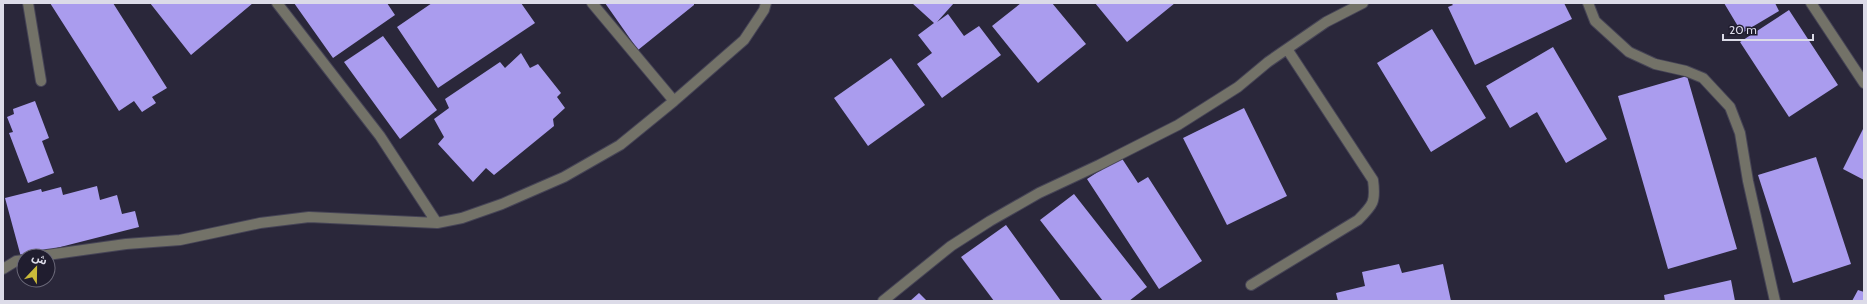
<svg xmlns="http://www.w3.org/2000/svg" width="1867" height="304" font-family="Cabin,'Noto Sans Arabic',sans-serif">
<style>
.building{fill:#aa9cee}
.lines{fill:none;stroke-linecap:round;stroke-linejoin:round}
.minor-casing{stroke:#464456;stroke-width:12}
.minor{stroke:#737268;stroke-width:10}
</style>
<rect width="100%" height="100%" fill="#2a273a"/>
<path class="building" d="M50,3H113L167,88L152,97L156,103L142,112L134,101L119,111Z
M150,3H253L191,55Z
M294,3H387L395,15L333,58Z
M432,3H521L535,23L438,88L397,27Z
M605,3H694V5L638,50Z
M912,3H954L937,22L948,14L964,36L979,26L1001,55L942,98L917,64L932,53L918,35L934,23Z
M1021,3H1052L1086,44L1038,83L992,26Z
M1095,3H1175L1127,42Z
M1451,3H1564L1572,19L1475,65L1448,7L1453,5Z
M1724,3H1775L1779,11L1742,33Z
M1789,10L1838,85L1789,117L1740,42Z
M1432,29L1486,118L1431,152L1377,63Z
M383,36L437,110L400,139L344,62Z
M1553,47L1607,139L1566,163L1537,112L1510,128L1486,86Z
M521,53L530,68L538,64L561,93L557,97L565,108L553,119L554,126L494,175L486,168L473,182L438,144L444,137L434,119L449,108L445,99L500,62L505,68Z
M891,58L925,105L868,146L834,98Z
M1687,76L1737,249L1668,269L1618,96Z
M35,101L49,138L42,141L54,173L28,183L9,133L13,132L7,117L14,114L13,109Z
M1244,108L1287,196L1227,225L1183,138Z
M1864,127V180L1843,169Z
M1121,157L1138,183L1148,177L1202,261L1159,289L1087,179Z
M1816,157L1851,264L1793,283L1758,175Z
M97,186L100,200L117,195L122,214L135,211L139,227L21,257L5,198L41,189L42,192L61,187L63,195Z
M1074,194L1147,287L1129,301H1103L1040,220Z
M1006,225L1061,301H994L961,257Z
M1399,264L1402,273L1443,264L1451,301H1338L1336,293L1365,286L1362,272Z
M1731,280L1735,301H1665L1664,295Z
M1858,290L1864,292V301H1852Z
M919,293L927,301H910Z"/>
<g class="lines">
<defs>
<path id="minor" d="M28,3L41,81
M277,3L380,136L437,223
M592,3L674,101
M1588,3L1595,21L1629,52L1655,64L1686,71L1703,78L1730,107L1740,133L1748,181L1775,301
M1811,3L1864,83
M40,256L126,244L180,240L260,223L309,217L437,223L462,218L502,204L564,177L620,145L674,101L744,40L764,10L766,3
M3,269L16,261L24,260
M1251,285L1358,220C1373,205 1376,202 1373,180L1287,49
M883,301L951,246L990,221L1039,193L1099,165L1178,125L1238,87L1268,62L1326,22L1363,3"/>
</defs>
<use href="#minor" class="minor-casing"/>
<use href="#minor" class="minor"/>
</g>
<rect width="1867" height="304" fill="none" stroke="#dcdbe8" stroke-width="8"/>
<g transform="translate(36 268) rotate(22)"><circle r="19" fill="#201d2f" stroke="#6b6979"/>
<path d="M0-3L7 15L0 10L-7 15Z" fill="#caba3a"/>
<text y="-6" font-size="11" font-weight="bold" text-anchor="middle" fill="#dcdbe8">ش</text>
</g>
<path d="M1723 34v6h90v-6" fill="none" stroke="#dcdbe8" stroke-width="2"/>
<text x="1729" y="34" font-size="12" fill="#dcdbe8" stroke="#201d2f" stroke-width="3" paint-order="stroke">20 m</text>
</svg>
